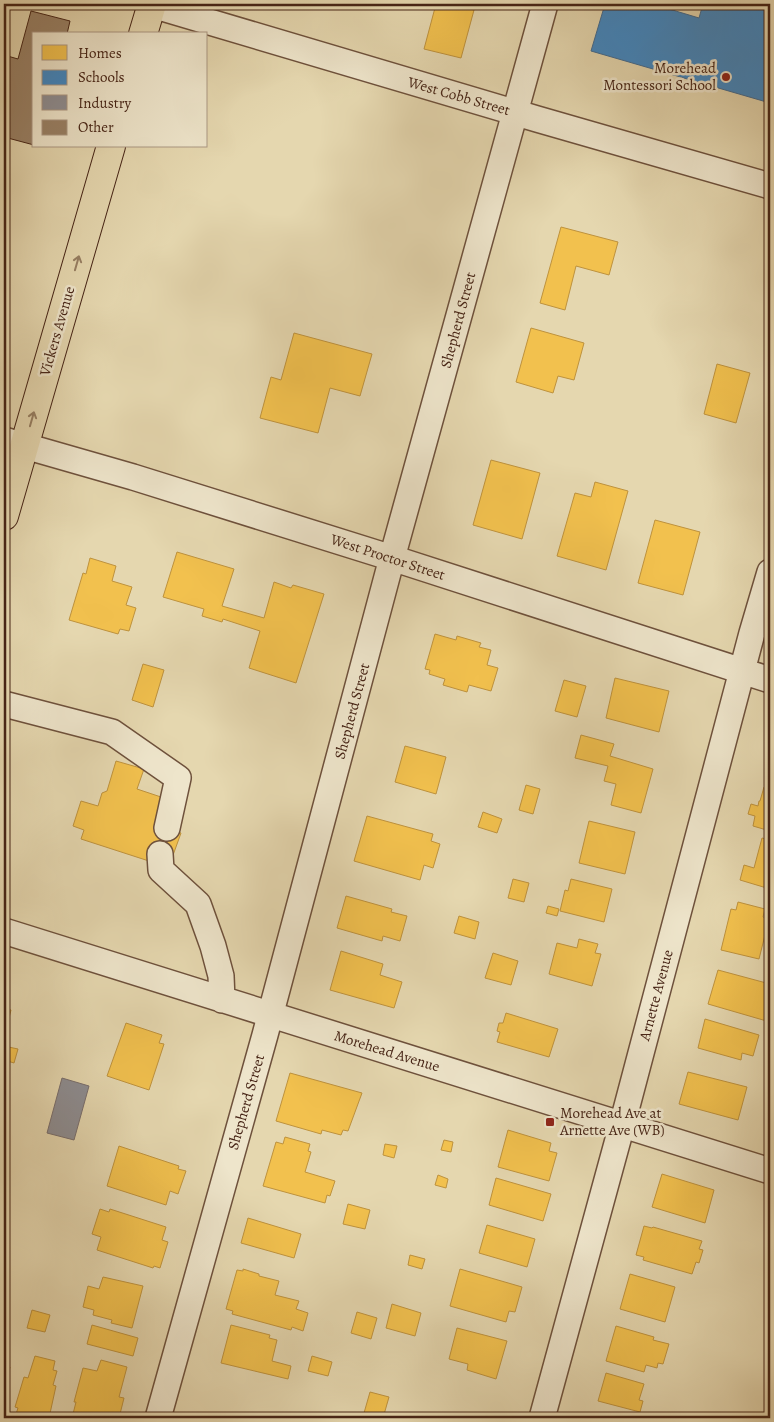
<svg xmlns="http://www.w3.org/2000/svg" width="774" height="1422" font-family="Alegreya,serif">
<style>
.homes{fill:#f2c14e;stroke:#be923d}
.schools{fill:#3f88c5;stroke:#416a90}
.industry{fill:#8d8d92;stroke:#786e6d}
.building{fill:#998166;stroke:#462416}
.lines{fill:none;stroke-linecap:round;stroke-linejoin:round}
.minor-casing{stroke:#6e513c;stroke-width:28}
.major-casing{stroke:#462416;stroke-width:30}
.minor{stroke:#eee5cb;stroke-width:25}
.major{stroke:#e5d7af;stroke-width:28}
.oneway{stroke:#967e62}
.poi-dot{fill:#8f2418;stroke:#eee5cb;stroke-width:2}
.labels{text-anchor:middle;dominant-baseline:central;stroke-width:5;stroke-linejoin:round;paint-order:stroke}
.poi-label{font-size:15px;fill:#462416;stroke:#eee5cb;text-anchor:end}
.street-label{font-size:15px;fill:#462416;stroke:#eee5cb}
</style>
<rect width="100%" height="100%" fill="#e5d7af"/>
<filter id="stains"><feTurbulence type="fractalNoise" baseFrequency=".004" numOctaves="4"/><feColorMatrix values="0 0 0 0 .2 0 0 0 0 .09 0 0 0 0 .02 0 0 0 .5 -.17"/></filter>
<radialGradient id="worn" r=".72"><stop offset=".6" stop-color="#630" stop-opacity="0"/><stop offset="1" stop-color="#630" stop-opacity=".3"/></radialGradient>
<path class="homes" d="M436,4H452L474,10L461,58L424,49Z
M561,227L618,242L609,275L576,266L565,310L540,303Z
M531,328L584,343L574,380L558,376L553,393L516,382Z
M294,333L372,354L360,396L330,388L318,433L260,418L271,377L281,380Z
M717,364L750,373L736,423L704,414Z
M491,460L540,473L522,539L473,525Z
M595,482L628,491L606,570L557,556L575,493L591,497Z
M655,520L700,532L683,595L638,583Z
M177,552L234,569L222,606L264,618L274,582L291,588L293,585L324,594L296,683L249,668L260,631L223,619L222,622L202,616L204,609L163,597Z
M90,558L116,566L112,581L132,587L126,605L136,608L129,631L120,629L118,634L69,620L83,573L86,574Z
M435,634L456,640L457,636L481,643L479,647L491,650L487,665L498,668L491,691L469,685L467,692L443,685L445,679L429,674L430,670L425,669Z
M143,664L164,670L153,707L132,700Z
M615,678L669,691L659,732L606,718Z
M564,680L586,686L577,717L555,711Z
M581,735L614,744L610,756L653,769L641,813L611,805L616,784L604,781L608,766L575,758Z
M405,746L446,757L436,794L395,782Z
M116,761L144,769L137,789L164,798L162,826L181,833L172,858L152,862L81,839L84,830L73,826L81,801L98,806L102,793L107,791Z
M526,785L540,789L533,814L519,810Z
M764,787L770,788V831L753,826L755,816L748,814L751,804L758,806L759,801H760Z
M483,812L502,819L497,833L478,827Z
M367,816L433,834L431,841L440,844L433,868L424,865L420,880L354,861Z
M589,821L635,832L625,874L579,863Z
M762,838L770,840V889L740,880L744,865L754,868Z
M513,879L529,883L524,902L508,898Z
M571,879L612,889L604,922L560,911L565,890L568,891Z
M346,896L392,909L391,912L407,916L400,941L383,936L382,941L337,928Z
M738,902L765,909L763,917L769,919L759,959L721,950L731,909L736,910Z
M548,906L559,909L557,916L546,913Z
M459,916L479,922L475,939L454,933Z
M579,939L598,944L595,953L601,954L592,986L549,974L557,943L577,948Z
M341,951L383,964L380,975L402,982L394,1008L330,990Z
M493,953L518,961L511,985L485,978Z
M718,970L770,984V1022L708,1004Z
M4,1008L11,1010L4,1038Z
M506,1013L558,1029L549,1057L497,1042L500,1032L497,1031L499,1023H503Z
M705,1019L759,1035L753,1056L742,1053L741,1060L698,1048Z
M126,1023L162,1035L159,1043L164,1044L149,1090L107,1076Z
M4,1046L18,1049L14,1063L4,1060Z
M688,1072L747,1087L738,1120L679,1104Z
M290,1073L362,1093L348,1131L343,1130L341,1135L322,1130L321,1134L276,1121Z
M508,1130L551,1143L549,1151L557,1153L549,1181L498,1167Z
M285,1137L310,1144L308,1151L311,1152L305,1172L335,1181L330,1196L327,1195L325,1203L263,1186L276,1142L283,1144Z
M444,1140L453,1142L451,1152L441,1150Z
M385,1144L397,1146L394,1158L383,1155Z
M119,1146L179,1166L178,1169L186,1171L178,1194L170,1191L166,1205L107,1186Z
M662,1174L714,1190L705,1223L652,1207Z
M438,1175L448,1179L446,1188L435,1185Z
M496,1178L551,1194L543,1221L489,1205Z
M348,1204L370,1210L365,1229L343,1224Z
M100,1209L109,1212L110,1209L166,1227L162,1240L168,1242L160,1268L154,1266L153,1268L97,1250L101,1237L92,1234Z
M248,1218L301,1234L294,1258L241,1243Z
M487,1225L535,1239L527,1267L479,1253Z
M644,1226L652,1228L653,1227L702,1241L699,1249L703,1250L699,1263L696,1262L692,1274L643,1260L644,1257L636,1255Z
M410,1255L425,1259L422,1269L408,1265Z
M243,1269L259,1274V1276L279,1281L275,1295L299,1301L296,1309L308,1313L303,1331L292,1327L291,1330L232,1314L233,1311L226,1309L237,1270L243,1271Z
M460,1269L522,1287L515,1312L509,1311L506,1322L450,1306Z
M630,1274L675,1287L665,1322L620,1309Z
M103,1277L143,1286L132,1328L111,1323L112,1320L93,1315L94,1310L83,1307L88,1286L99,1289Z
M392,1304L421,1313L415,1336L386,1328Z
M32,1310L50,1315L45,1332L27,1328Z
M357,1312L377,1318L371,1339L351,1333Z
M92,1325L138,1338L133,1356L87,1344Z
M231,1325L270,1335L269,1338L277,1340L272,1361L291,1366L288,1379L221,1363Z
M616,1326L654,1337L653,1340L669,1344L663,1364L658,1363L657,1368L646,1365L644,1372L606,1361Z
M457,1328L507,1341L496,1379L467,1370L468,1364L449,1359Z
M35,1356L55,1361L53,1370L57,1371L53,1385L56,1386L49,1418H30L16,1414L18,1408L15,1407L24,1377L28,1378Z
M312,1356L332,1362L328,1376L308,1371Z
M101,1360L127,1367L119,1397L124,1398L119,1418H72L76,1402H74L83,1368L97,1371Z
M4,1366L10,1367L4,1391Z
M606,1373L644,1384L639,1400L643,1401L640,1412L598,1401Z
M370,1392L389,1397L383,1418L364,1413Z"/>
<path class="schools" d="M605,4H659V6L699,18L703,4H770V15L765,32L770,33V103L591,51Z"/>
<path class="industry" d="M62,1078L89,1086L74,1140L47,1133Z"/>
<path class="building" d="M31,11L70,21L67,34H34V145L4,137V55L18,59Z"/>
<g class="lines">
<defs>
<path id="minor" d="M149,4L537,119L770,186
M4,440L133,477L392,558L770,680
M4,704L112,732L178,778L167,828
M160,854L161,870L198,904L213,946L221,976L222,1000
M4,931L770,1171
M158,1418L265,1035L392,558L545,4
M542,1418L622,1125L752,633L770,572"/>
<path id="major" d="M143,34L152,4
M4,516L111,146"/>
</defs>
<use href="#minor" class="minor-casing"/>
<use href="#major" class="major-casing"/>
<use href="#minor" class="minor"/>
<use href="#major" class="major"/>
</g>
<defs><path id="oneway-shaft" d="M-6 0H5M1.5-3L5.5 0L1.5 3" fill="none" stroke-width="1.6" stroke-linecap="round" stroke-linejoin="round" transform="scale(1.25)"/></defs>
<g class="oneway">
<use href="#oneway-shaft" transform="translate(77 263) rotate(-74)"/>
<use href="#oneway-shaft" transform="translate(32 419) rotate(-74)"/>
</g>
<g class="poi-dot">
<circle cx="726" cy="77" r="5"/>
<rect x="545" y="1117" width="10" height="10" rx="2.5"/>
</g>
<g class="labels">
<g class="poi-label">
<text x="716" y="68">Morehead<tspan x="716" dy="17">Montessori School</tspan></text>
<text x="560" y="1113" text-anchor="start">Morehead Ave at<tspan x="560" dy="17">Arnette Ave (WB)</tspan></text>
</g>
<g class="street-label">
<text transform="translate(459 96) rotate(16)">West Cobb Street</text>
<text transform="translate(458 320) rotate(-75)">Shepherd Street</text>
<text transform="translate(57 331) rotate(-74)">Vickers Avenue</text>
<text transform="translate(388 557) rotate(18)">West Proctor Street</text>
<text transform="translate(352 711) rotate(-75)">Shepherd Street</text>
<text transform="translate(656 995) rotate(-75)">Arnette Avenue</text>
<text transform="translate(387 1051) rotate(17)">Morehead Avenue</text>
<text transform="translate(246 1102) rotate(-74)">Shepherd Street</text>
</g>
</g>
<rect width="774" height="1422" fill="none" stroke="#e5d7af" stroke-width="20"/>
<rect x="5" y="5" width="764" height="1412" fill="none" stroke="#462416" stroke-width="2.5"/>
<rect x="10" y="10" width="754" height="1402" fill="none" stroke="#462416"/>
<rect x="32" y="32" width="175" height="115" fill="#eee5cb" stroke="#ab9883"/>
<rect x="42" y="45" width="25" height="15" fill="#f2c14e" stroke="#ab9883"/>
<text x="78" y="58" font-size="15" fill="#462416">Homes</text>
<rect x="42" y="70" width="25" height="15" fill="#3f88c5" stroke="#ab9883"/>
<text x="78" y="82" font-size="15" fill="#462416">Schools</text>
<rect x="42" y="95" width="25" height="15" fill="#8d8d92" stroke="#ab9883"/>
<text x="78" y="108" font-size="15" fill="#462416">Industry</text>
<rect x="42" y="120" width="25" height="15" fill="#998166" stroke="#ab9883"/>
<text x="78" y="132" font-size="15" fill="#462416">Other</text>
<rect width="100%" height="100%" filter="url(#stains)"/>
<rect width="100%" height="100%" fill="url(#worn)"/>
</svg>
